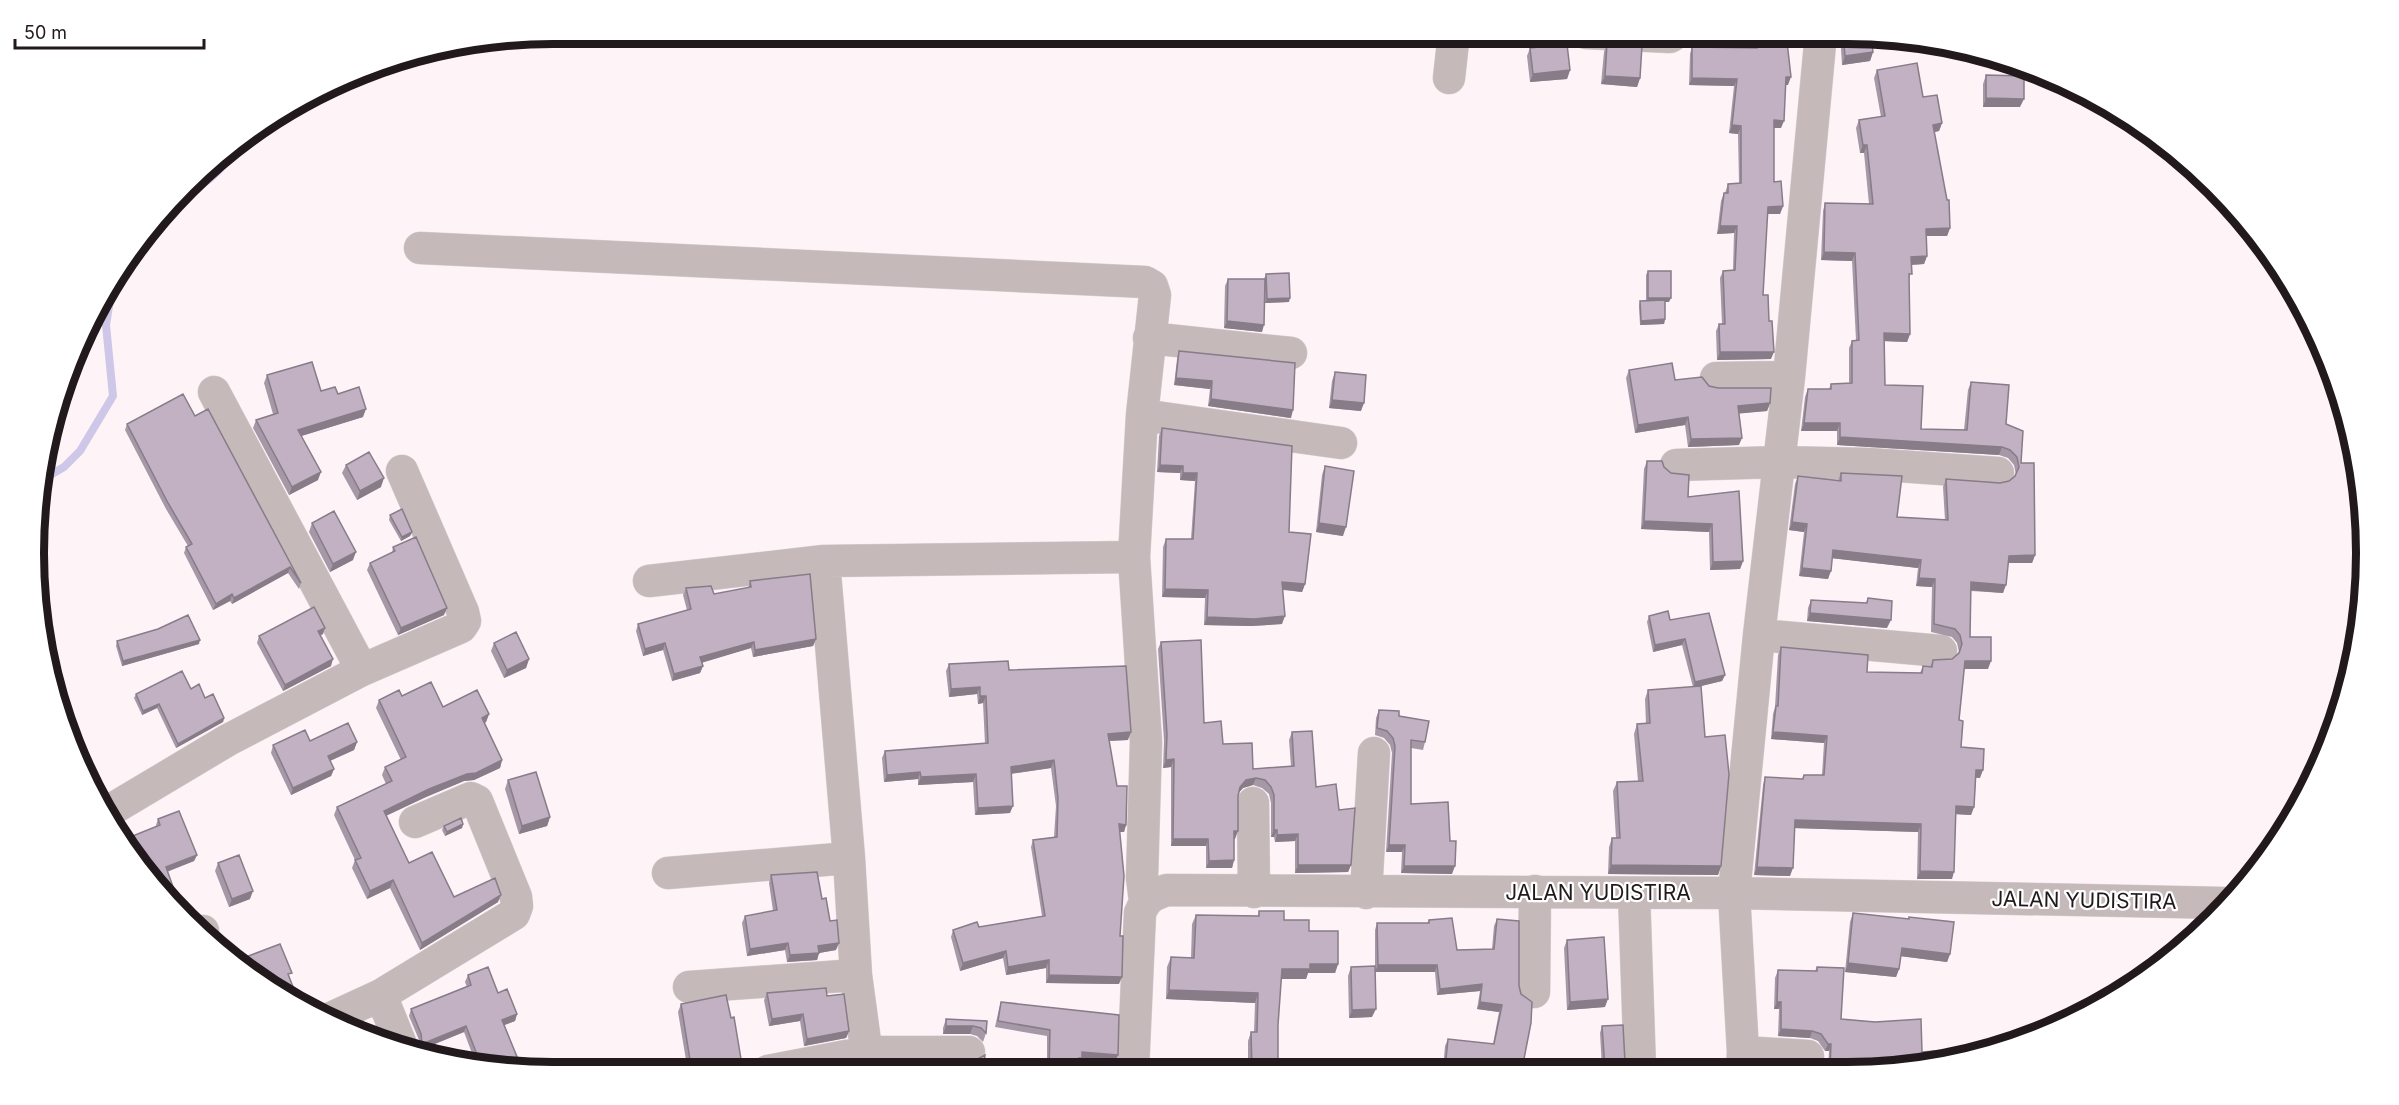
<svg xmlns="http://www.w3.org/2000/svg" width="2399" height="1105" font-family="Inter,sans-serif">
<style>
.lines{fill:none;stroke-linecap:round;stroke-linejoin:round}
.stream{stroke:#cfc7e7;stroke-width:8}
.minor-casing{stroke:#dbd1d5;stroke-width:33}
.minor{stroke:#c5b9b9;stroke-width:32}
.wall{fill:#a698a7}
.shaded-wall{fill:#877c88}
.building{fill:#c1b1c2;stroke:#877c88;stroke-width:1.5}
.labels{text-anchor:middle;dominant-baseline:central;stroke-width:4.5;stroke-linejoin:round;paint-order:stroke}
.street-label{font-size:21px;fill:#21191c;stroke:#fff}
.rim{fill:none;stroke:#21191c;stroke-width:8}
</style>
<rect width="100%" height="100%" fill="#fef4f8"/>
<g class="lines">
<path class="stream" d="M185,192C208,187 230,160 240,141
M40,481L64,467L80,451L113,396L106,325L113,281"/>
<defs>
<path id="minor" d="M1586,33L1670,37L1676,33
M1449,78L1454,33
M420,248L1145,282L1152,286L1155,295L1142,415L1134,557L1146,742L1142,878L1145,901
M1149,338L1291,353
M1716,378L1789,377
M214,392L362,670
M1142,415L1341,443
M1676,465L1780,462L1869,464L1998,473
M649,581L824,561
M1759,635L1941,651
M1253,803L1254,892
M104,814L228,740L362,670L461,627L465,621L463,612L402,471
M668,873L849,858
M1366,893L1374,753
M1634,893L1640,1068
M201,932L203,931
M689,987L856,975
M1534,992L1535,891
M381,995L402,1047
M331,1018L381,995L514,914L517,906L516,897L477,801L471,798L415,822
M1743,1052L1808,1056
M1742,1068L1743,1052L1734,893L1759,635L1789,377L1821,33
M1133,1070L1140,913C1146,898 1152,895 1167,890L1734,893L2224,903
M768,1071L867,1052H969
M869,1071L856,975L849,858L824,561L1134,557"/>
</defs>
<use href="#minor" class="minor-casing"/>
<use href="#minor" class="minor"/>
</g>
<path class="wall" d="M1755,33H1786L1788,85H1786L1781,128H1774V182L1783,206L1780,214H1767L1763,295L1769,321L1771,359L1717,360L1716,331L1719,324H1722L1720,278L1723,271L1733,270L1734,233L1717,234L1721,201L1724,193H1725L1728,184L1739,183L1738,134L1729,133L1734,86L1689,85L1690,54L1692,47L1754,48L1753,38Z
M1840,33H1847L1873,52L1870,61L1842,65Z
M1607,43L1640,78L1637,87L1601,84L1604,52Z
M1530,48L1570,70L1567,79L1530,82L1527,56Z
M1877,70L1923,97L1942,123L1939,131L1934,132L1950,228L1947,236H1926L1927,256L1924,264L1911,265L1909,282L1910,334L1907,342L1884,341L1885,385L1921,429L1964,430L1968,390L1971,382L2006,424L2021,463L2035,555L2032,563H2008L2003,593L1971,591L1970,637L1988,669H1964L1959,720L1961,747L1980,778H1976L1974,807L1971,815L1956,814L1952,879H1917L1918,832L1795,828L1790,876L1754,875L1763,785L1765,777L1802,779L1804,775H1822L1824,743L1771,739L1773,714L1775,707L1778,655L1781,647L1867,672L1920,673L1923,666L1930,667L1933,660L1952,659L1959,652L1957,643L1952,637L1931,632L1932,587L1916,586L1918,568L1832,558L1828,579L1799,576L1804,532L1789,530L1795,484L1798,476L1838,480L1841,473L1897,517L1945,520L1943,487L1946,479L2000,483L2009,481L2016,475L2014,465L2008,458L1999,455L1837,445V431H1801L1805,397L1808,389H1829L1831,384L1849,383V348L1852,341L1856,340L1852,261L1821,260L1823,211L1825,203L1869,204L1864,153H1860L1856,128L1859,120L1881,117L1874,78Z
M1986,75L2020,107H1983V84Z
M1648,271L1669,302H1665V319L1664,324L1640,325L1639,306L1640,301H1646V275Z
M1266,274L1289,302L1265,303V293L1262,332L1224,328L1225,286L1228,279H1264Z
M1179,351L1291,418L1208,406L1210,389L1174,385L1177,359Z
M1629,370L1675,380L1770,403L1767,411L1739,413V445L1688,447L1685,425L1635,433L1626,378Z
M1335,372L1361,411L1329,408L1332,381Z
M267,375L321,391L338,394L363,417L301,436L318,480L289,495L253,428L256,420L273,414L264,383Z
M195,416L301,583L299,589L288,573L232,604L230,601L213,610L184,553L186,547L188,546L166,509L125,430L127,424Z
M1162,428L1289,532L1305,584L1302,592L1283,590L1282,624L1251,626L1204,625L1205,598L1162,597L1163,547L1166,539H1191L1195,481L1180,480V473L1157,472L1159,436Z
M1647,461L1664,467L1688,497L1743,561L1740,569L1710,570L1709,532L1641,529L1644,469Z
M346,465L381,487L357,500L342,473Z
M1325,466L1343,536L1316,532L1322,475Z
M390,515L412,532L410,536L401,541L389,520Z
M312,523L353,560L330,572L309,532Z
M393,547L444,615L398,635L367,570L370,563L392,553Z
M750,581L816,639L813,646L753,657L751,648L702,662L703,666L700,673L672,681L663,650L643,656L636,631L638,624L687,610L683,595L686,588L714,594L748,588Z
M1868,598L1887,628L1807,621L1808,608L1811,600L1866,603Z
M1649,616L1670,620L1725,675L1722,681L1701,686L1705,737L1721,866L1718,875L1608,874L1609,847L1612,838H1616L1613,791L1617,782L1638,781L1634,734L1637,724H1646L1645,699L1648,690L1693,687L1682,645L1653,652L1647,622Z
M323,634L320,635L331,666L283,691L257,643L259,636Z
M117,641L199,644L122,666L116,646Z
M1161,642L1204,723L1223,744L1253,769L1291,766L1289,740L1292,732L1316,787L1339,810L1351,865L1348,872L1295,873V841L1275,842L1274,837H1271V803L1269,794L1262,788L1253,785L1243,788L1238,793L1235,839H1234V860L1232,868H1206V846H1171V767L1163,768L1164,741L1158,649Z
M494,643L529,659L526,668L504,678L491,651Z
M949,664L1009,670L1128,740L1109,741L1117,786L1126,825L1124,832H1119L1120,936L1119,984L1046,983V968L1006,975L1003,958L960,971L951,937L953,930L979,927L1042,916L1031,847L1033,840L1054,837L1056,806L1051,768L1011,774L1010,813L975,815L973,782L918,785V779L884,782L882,758L885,751L985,744L983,703L978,704L977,694L949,697L946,671Z
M191,689L205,698L224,718L223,722L176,748L157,708L142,715L134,698L136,694Z
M402,696L443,707L489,714L486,722L485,723L502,760L500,768L474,780L464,781L426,797L386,816L409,863L454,897L498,902L420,950L390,888L367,899L352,868L355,860L334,815L337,807L386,784L382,775L385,767L401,760L376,708L379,700Z
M1379,710L1399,716L1425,742L1423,750L1411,748V804L1452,874L1401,873L1402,852H1386L1392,753L1390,745L1384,738L1375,735L1376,718Z
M310,741L357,742L354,750L330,761L334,769L331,776L291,795L271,753L273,745Z
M508,780L550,817L547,826L519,834L505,789Z
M158,819L197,855L194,861L167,872L125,839L157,827L156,825Z
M463,824L462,828L445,836L442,830L444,826Z
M218,863L250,899L229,907L215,871Z
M771,875L822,899L830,921L836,950L819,953L817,960L787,962L785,950L747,956L742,923L745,916L773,911L769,883Z
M1259,911L1284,920L1309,931L1338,964L1335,973H1308L1306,979H1281L1278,1025V1070H1248V1041L1251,1032H1254L1255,1003L1166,999L1167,967L1171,957L1191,958L1192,924L1196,915L1258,916Z
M1853,913L1908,919L1909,917L1950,954L1947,962L1901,956L1899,969L1896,977L1845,972L1850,922Z
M1497,919L1519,986L1522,1069H1443L1445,1046L1448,1039L1493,1044L1499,1012L1477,1009L1480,991L1437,995L1435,972H1375V930L1377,923H1427L1429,920L1457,950L1492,949L1494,926Z
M1567,940L1605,1007L1567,1010L1564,948Z
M1351,967L1372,1017L1349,1018L1348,976Z
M1817,967L1841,1019L1915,1068H1828L1829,1051H1825L1818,1041L1810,1038L1778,1036L1779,1009H1774L1775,978L1778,970L1815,971Z
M468,975L498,993L517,1014L515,1021L504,1025L522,1069L476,1064L464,1032L420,1050L419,1040L409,1016L411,1009L467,987L465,982Z
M767,993L827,996L849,1031L846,1038L804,1046L800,1021L769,1026L764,1000Z
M1001,1002L1118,1055L1115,1062L1082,1058L1080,1064H1079V1070H1047V1036L995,1027L999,1009Z
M681,1004L731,1018L743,1071L688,1072L678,1012Z
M946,1019L987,1021L986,1033L983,1042L977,1036L970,1034H943V1028Z
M1602,1026L1625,1062L1627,1068L1602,1069L1600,1033Z"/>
<path class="shaded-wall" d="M1873,52L1870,61L1842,65L1845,56Z
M1570,70L1567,79L1530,82L1533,74Z
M1605,76L1640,78L1637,87L1601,84Z
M1786,77H1791L1788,85H1783Z
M1692,78L1737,79L1734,86L1689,85Z
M1986,98L2024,99L2020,107H1983Z
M1774,120L1784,121L1781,128H1771Z
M1942,123L1939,131L1930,133L1933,125Z
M1732,125L1741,126L1738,134L1729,133Z
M1863,145H1867L1864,153H1860Z
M1783,206L1780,214H1765L1768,207Z
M1720,226H1737L1734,233L1717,234Z
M1950,228L1947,236H1923L1926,229Z
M1824,252L1855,253L1852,261L1821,260Z
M1927,256L1924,264L1908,265L1911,257Z
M1290,298L1289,302L1265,303L1267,299Z
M1648,298H1671L1669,302H1646Z
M1665,319L1664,324L1640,325L1641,321Z
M1227,321L1264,325L1262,332L1224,328Z
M1884,333L1910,334L1907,342L1881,341Z
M1720,352H1774L1771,359L1717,360Z
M1176,378L1212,381L1210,389L1174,385Z
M1211,399L1293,410L1291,418L1208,406Z
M1332,400L1364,403L1361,411L1329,408Z
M1770,403L1767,411L1735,414L1738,406Z
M366,409L363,417L295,438L298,430Z
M1688,417L1685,425L1635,433L1638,425Z
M1804,423H1840L1837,431H1801Z
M1840,437L2002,447L1999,455L1837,445Z
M1742,438L1739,445L1688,447L1691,439Z
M1160,465L1183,466L1180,473L1157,472Z
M321,472L318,480L289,495L292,487Z
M1183,473H1197L1195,481L1180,480Z
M384,478L381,487L357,500L360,491Z
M1644,521L1712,524L1709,532L1641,529Z
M1792,522L1807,524L1804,532L1789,530Z
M1319,523L1346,527L1343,536L1316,532Z
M412,532L410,536L401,541L402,537Z
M1833,550L1921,560L1918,568L1830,558Z
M356,552L353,560L330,572L333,564Z
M2035,555L2032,563H2006L2009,556Z
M1743,561L1740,569L1710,570L1713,562Z
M290,567L288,573L232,604L234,598Z
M1802,568L1831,571L1828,579L1799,576Z
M1919,578L1935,579L1932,587L1916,586Z
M1282,582L1305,584L1302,592L1279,589Z
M1971,582L2006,585L2003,593L1968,590Z
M1165,589L1208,590L1205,598L1162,597Z
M232,594L230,601L213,610L216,604Z
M447,608L444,615L398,635L401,628Z
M1810,613L1891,620L1887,628L1807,621Z
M1285,616L1282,624L1251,626L1204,625L1207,617Z
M325,628L323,634L316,638L318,631Z
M816,639L813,646L753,657L755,650Z
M1685,639L1682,645L1653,652L1655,645Z
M200,640L199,644L122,666L123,661Z
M754,642L751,648L698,664L700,657Z
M665,643L663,650L643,656L645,649Z
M333,659L331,666L283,691L285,685Z
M529,659L526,668L504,678L507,670Z
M1965,661H1991L1988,669H1962Z
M703,666L700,673L672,681L674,674Z
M1725,675L1722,681L1693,688L1695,682Z
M980,687L977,694L949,697L951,689Z
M980,696H986L983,703L978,704Z
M159,704L157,708L142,715L143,711Z
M489,714L486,722L479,725L482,718Z
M224,718L223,722L176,748L178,744Z
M1131,732L1128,740L1105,741L1108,734Z
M1773,732L1827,736L1824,743L1771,739Z
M357,742L354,750L325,763L328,756Z
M1174,759L1171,767L1163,768L1166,760Z
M502,760L500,768L474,780L464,781L426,797L381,818L384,811L429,789L467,774Z
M1054,760L1051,768L1008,774L1011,767Z
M334,769L331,776L291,795L293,788Z
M1976,770H1983L1980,778L1973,777Z
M920,772L918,779L884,782L887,775Z
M976,774L973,782L918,785L921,777Z
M1256,778L1253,785L1243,788L1237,795L1240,787L1246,780Z
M1013,806L1010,813L975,815L978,808Z
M1956,806L1974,807L1971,815L1953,814Z
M550,817L547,826L519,834L522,826Z
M1795,820L1921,824L1918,832L1792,828Z
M463,824L462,828L445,836L447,832Z
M1119,824L1126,825L1124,832H1116Z
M1274,830H1277L1274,837H1271Z
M1234,831H1238L1235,839H1231Z
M1298,834L1295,841L1275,842L1277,835Z
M1173,839H1208L1206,846H1171Z
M1389,845H1405L1402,852H1386Z
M197,855L194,861L163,873L166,867Z
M1234,860L1232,868H1206L1209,861Z
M1298,865H1351L1348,872L1295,873Z
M1611,865L1721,866L1718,875L1608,874Z
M1404,866H1455L1452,874L1401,873Z
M1757,867L1793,868L1790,876L1754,875Z
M1920,871L1954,872L1952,879H1917Z
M393,880L390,888L367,899L370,891Z
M253,891L250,899L229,907L232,899Z
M501,895L498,902L420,950L422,943Z
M788,943L785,950L747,956L750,949Z
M839,943L836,950L819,953L817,960L787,962L790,955L818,946Z
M1902,948L1950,954L1947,962L1899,956Z
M1006,951L1003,958L960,971L963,963Z
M1049,960L1046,968L1006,975L1008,967Z
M1848,963L1899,969L1896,977L1845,972Z
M1310,964H1338L1335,973H1308L1306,979H1279L1282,969Z
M1378,965H1437L1435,972H1375Z
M1049,975L1122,977L1119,984L1046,983Z
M1482,984L1480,991L1437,995L1440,989Z
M1169,990L1258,993L1255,1003L1166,999Z
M1608,999L1605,1007L1567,1010L1570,1002Z
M1480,1002L1502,1005L1499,1012L1477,1009Z
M1777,1002H1781L1779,1009H1774Z
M1376,1009L1372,1017L1349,1018L1352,1010Z
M517,1014L515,1021L499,1027L502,1020Z
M803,1014L800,1021L769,1026L772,1019Z
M466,1026L464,1032L420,1050L422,1044Z
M946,1026H973L970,1034H943Z
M1781,1029L1812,1031L1810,1038L1778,1036Z
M849,1031L846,1038L804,1046L807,1039Z
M1828,1044H1831L1829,1051H1825Z
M1082,1052L1118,1055L1115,1062L1082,1058L1080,1064H1076Z"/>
<path class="building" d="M1756,33H1786L1791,77H1786L1784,121L1774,120V182L1781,181L1783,206L1768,207L1763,295H1768L1769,321H1772L1774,352H1720L1719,324H1725L1723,271L1735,270L1737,226H1720L1724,193H1728V184L1741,183V126L1732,125L1737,79L1692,78V47L1757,48Z
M1843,33L1871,35L1873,52L1845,56Z
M1607,43L1642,45L1640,78L1605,76Z
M1567,44L1570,70L1533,74L1530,48Z
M1917,63L1923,97L1937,95L1942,123L1933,125L1947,200H1949L1950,228L1926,229L1927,256L1911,257L1912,274H1909L1910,334L1884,333L1885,385L1923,386L1921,429L1967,430L1971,382L2009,385L2006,424L2023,431L2021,463H2034L2035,555L2009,556L2006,585L1971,582L1970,637H1991V661H1965L1959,720L1963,721L1961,747L1984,749L1983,770H1976L1974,807L1956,806L1954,872L1920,871L1921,824L1795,820L1793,868L1757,867L1765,777L1803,779L1804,775H1824L1827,736L1773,732L1776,706H1778L1781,647L1868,655L1867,672L1922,673L1923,666L1932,667L1933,660L1952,659L1959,653L1962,644L1960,635L1955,629L1934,624L1935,579L1919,578L1921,560L1833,550L1831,571L1802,568L1807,524L1792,522L1798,476L1841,481V473L1902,476L1897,517L1948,520L1946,479L2000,483L2009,481L2015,476L2019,467L2017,457L2010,450L2002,447L1840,437V423H1804L1808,389H1831V384L1852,383V341L1859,340L1855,253L1824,252L1825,203L1873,204L1867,145H1863L1859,120L1885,116L1877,70Z
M1986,75L2024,76V99L1986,98Z
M1648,271H1671V298H1648Z
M1289,273L1290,298L1267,299L1266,274Z
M1228,279H1265L1264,325L1227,321Z
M1665,300V319L1641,321L1640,301Z
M1179,351L1295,363L1293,410L1211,399L1212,381L1176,378Z
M312,362L321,391L335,387L338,394L359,387L366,409L298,430L321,472L292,487L256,420L278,413L267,375Z
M1672,363L1675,380L1702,377L1709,386L1718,388H1771L1770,403L1738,406L1742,438L1691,439L1688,417L1638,425L1629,370Z
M1335,372L1366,375L1364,403L1332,400Z
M183,394L195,416L208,409L301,583L290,567L234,598L232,594L216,604L186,547L192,544L168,503L127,424Z
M1162,428L1292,446L1289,532L1311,534L1305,584L1282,582L1285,616L1254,619L1207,617L1208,590L1165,589L1166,539H1193L1197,473H1183V466L1160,465Z
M369,452L384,478L360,491L346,465Z
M1647,461H1662L1664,467L1671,473L1689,475L1688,497L1739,491L1743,561L1713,562L1712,524L1644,521Z
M1325,466L1354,471L1346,527L1319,523Z
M402,509L412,532L402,537L390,515Z
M334,511L356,552L333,564L312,523Z
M416,537L447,608L401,628L370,563L395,551L393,547Z
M810,574L816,639L755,650L754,642L700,657L703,666L674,674L665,643L645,649L638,624L691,609L686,588L711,586L714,594L751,587L750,581Z
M1868,598L1892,601L1891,620L1810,613L1811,600L1867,603Z
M314,607L325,628L318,631L333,659L285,685L259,636Z
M1668,611L1670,620L1709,613L1725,675L1695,682L1685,639L1655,645L1649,616Z
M188,615L200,640L123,661L117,641L158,629Z
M516,632L529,659L507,670L494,643Z
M1201,640L1204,723L1221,721L1223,744L1252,743L1253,769L1294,766L1292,732L1312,731L1316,787L1336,784L1339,810L1355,808L1351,865H1298V834L1277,835V830H1274V795L1271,787L1265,780L1256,778L1246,780L1240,787L1238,796V831H1234V860L1209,861L1208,839H1173L1174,759L1166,760L1167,734L1161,642Z
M1008,661L1009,670L1126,666L1131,732L1108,734L1117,786H1127L1126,825L1119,824L1124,876L1120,936H1123L1122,977L1049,975V960L1008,967L1006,951L963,963L953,930L977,922L979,927L1045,916L1033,840L1057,837L1058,798L1054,760L1011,767L1013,806L978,808L976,774L921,777L920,772L887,775L885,751L988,743L986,696H980V687L951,689L949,664Z
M182,671L191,689L199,684L205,698L213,694L224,718L178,744L159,704L143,711L136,694Z
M431,682L443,707L477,690L489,714L482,718L502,760L476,773L467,774L429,789L384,811L409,863L432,852L454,897L495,878L501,895L422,943L393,880L370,891L355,860L361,858L337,807L392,781L385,767L406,757L379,700L399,690L402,696Z
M1701,686L1705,737L1725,735L1729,774L1721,866L1611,865L1612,838H1620L1617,782L1643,781L1637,724L1650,723L1648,690Z
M1379,710L1399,711V716L1429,721L1425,742L1411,740V804L1448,802L1450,841H1456L1455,866H1404L1405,845H1389L1395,746L1393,738L1387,731L1377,728Z
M348,723L357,742L328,756L334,769L293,788L273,745L305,730L310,741Z
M536,772L550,817L522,826L508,780Z
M179,811L197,855L166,867L177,898L174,899L125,839L160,825L158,819Z
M461,818L463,824L447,832L444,826Z
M239,855L253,891L232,899L218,863Z
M817,872L822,899L826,898L830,921L837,920L839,943L818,946L819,953L790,955L788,943L750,949L745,916L777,910L771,875Z
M1259,911H1284V920H1309V931H1338V964H1310V969H1282L1278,1025V1070H1252L1251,1032H1257L1258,993L1169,990L1171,957L1194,958L1196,915L1259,916Z
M1853,913L1909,919V917L1954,922L1950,954L1902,948L1899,969L1848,963Z
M1452,918L1457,950L1494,949L1497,919L1519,921V986L1521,994L1532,1002L1531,1023L1522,1069H1491L1477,1066L1476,1069H1445L1448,1039L1494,1044L1502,1005L1480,1002L1482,984L1440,989L1437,965H1378L1377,923H1429V920Z
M1604,937L1608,999L1570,1002L1567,940Z
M280,944L292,973L288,974L297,997L238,960Z
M1375,966L1376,1009L1352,1010L1351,967Z
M488,967L498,993L507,989L517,1014L502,1020L522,1069L481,1065L466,1026L422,1044L421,1034L411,1009L471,985L468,975Z
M1817,967L1844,968L1841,1019L1875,1022L1921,1019L1922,1052L1934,1051L1935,1062L1915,1068H1830L1831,1044H1828L1821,1034L1812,1031L1781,1029V1002H1777L1778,970L1817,971Z
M826,988L827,996L844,994L849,1031L807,1039L803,1014L772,1019L767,993Z
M726,995L731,1018L734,1017L743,1071L692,1072L681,1004Z
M1001,1002L1119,1015L1118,1055L1082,1052V1058H1079V1070H1049L1050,1030L998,1021Z
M946,1019L987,1021L986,1033L981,1028L973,1026H946Z
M1623,1025L1625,1062L1627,1068L1605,1069L1602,1026Z
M985,1055L984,1064H997V1071H898V1062H972Z
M1762,1064L1780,1065L1781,1068H1760Z
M854,1066L856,1071H825Z"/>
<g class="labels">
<g class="street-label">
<text x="1598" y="892">JALAN YUDISTIRA</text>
<text transform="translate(2084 900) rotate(1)">JALAN YUDISTIRA</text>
</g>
</g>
<path d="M0 0H2399V1105H0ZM553 44H1847A509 509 0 0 1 2356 553V553A509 509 0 0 1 1847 1062H553A509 509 0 0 1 44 553V553A509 509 0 0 1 553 44Z" fill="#fff" fill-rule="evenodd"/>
<path class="rim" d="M553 44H1847A509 509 0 0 1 2356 553V553A509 509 0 0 1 1847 1062H553A509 509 0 0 1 44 553V553A509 509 0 0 1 553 44Z"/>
<path d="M15 39v9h189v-9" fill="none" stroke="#21191c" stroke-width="3"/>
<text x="24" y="39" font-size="18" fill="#21191c" stroke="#ffffff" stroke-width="4.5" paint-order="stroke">50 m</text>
</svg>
